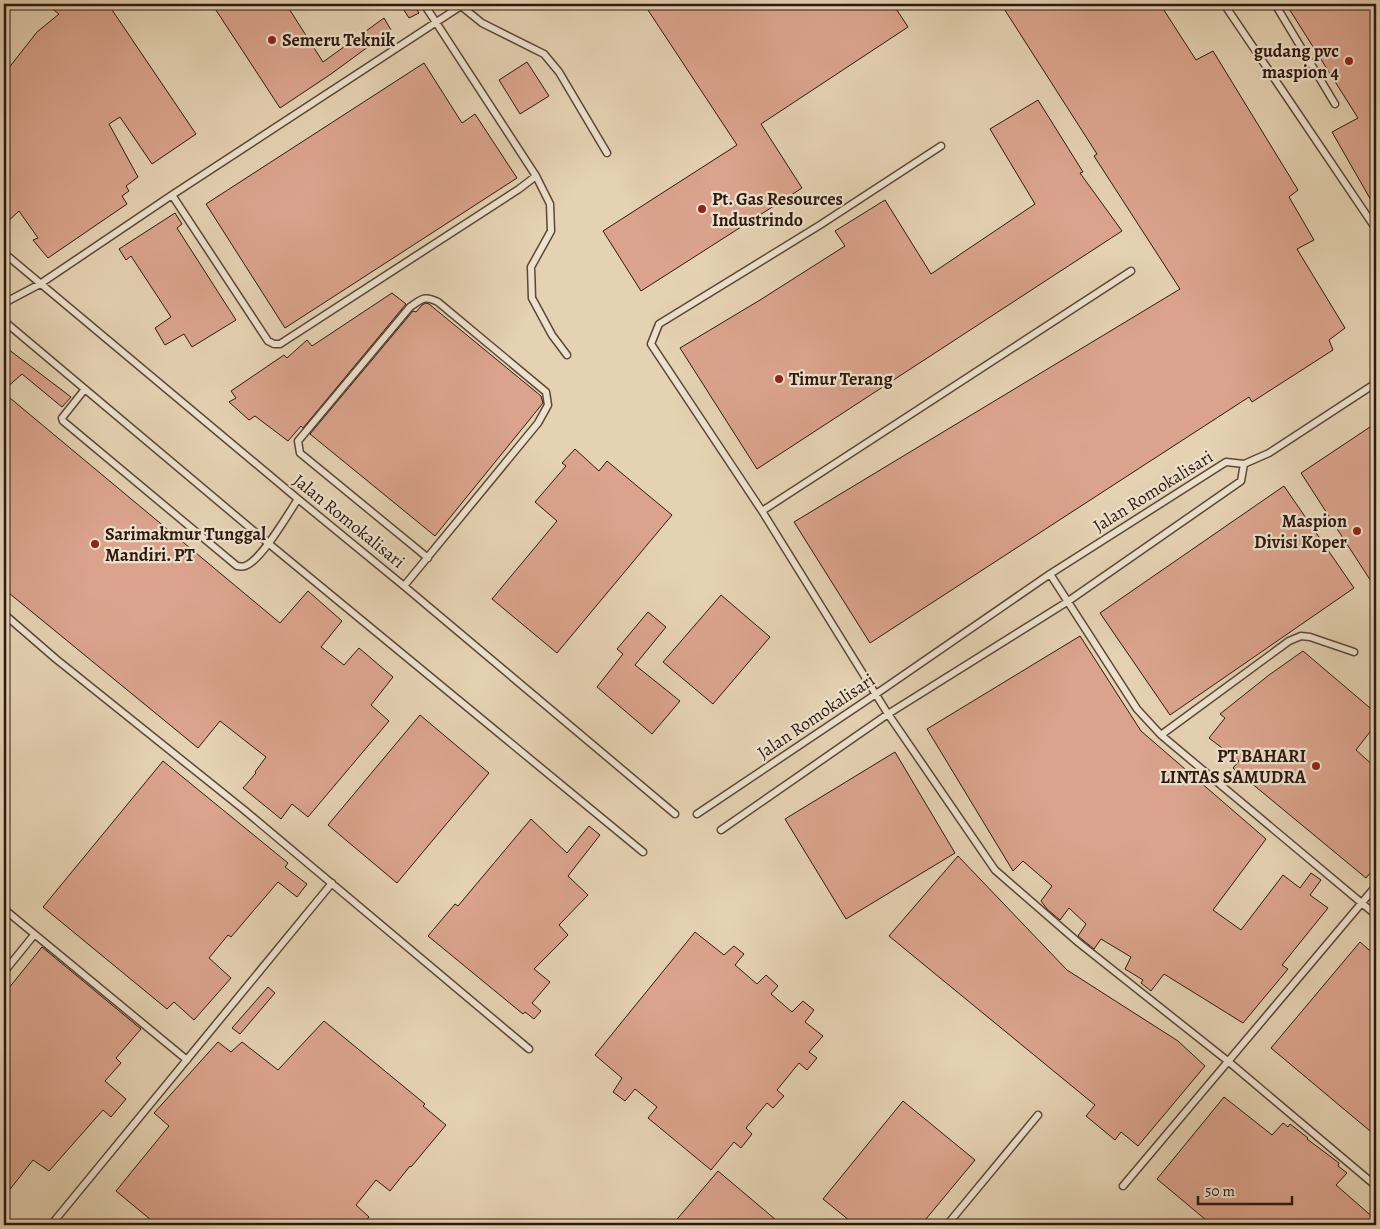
<svg xmlns="http://www.w3.org/2000/svg" width="1380" height="1229" font-family="Alegreya,serif">
<style>
.building{fill:#dba38d;stroke:#2e180e}
.lines{fill:none;stroke-linecap:round;stroke-linejoin:round}
.lane-casing{stroke:#5c4637;stroke-width:9}
.lane{stroke:#eee2ce;stroke-width:6}
.poi-dot{fill:#8f2418;stroke:#eee2ce;stroke-width:2}
.labels{text-anchor:middle;dominant-baseline:central;stroke-width:4.5;stroke-linejoin:round;paint-order:stroke}
.poi-label{font-size:18px;font-weight:bold;fill:#2e180e;stroke:#eee2ce;text-anchor:start}
.street-label{font-size:18px;fill:#2e180e;stroke:#eee2ce}
</style>
<rect width="100%" height="100%" fill="#e5d2b3"/>
<filter id="stains"><feTurbulence type="fractalNoise" baseFrequency=".004" numOctaves="4"/><feColorMatrix values="0 0 0 0 .2 0 0 0 0 .09 0 0 0 0 .02 0 0 0 .5 -.17"/></filter>
<radialGradient id="worn" r=".72"><stop offset=".6" stop-color="#630" stop-opacity="0"/><stop offset="1" stop-color="#630" stop-opacity=".3"/></radialGradient>
<path class="building" d="M46,4H108L196,134L152,164L120,117L109,124L138,177L126,186L129,191L122,196L127,204L48,258L33,240L38,238L19,211L4,225V74L37,32L59,14Z
M212,4H286L323,62L384,18L391,30L331,74L280,108Z
M400,4H413L419,13L409,18Z
M644,4H893L908,27L761,124L802,188L641,291L603,231L737,145Z
M1001,4H1160L1196,60L1213,51L1298,190L1289,197L1314,240L1297,249L1345,328L1329,340L1333,350L1252,402L1249,397L870,643L794,522L1180,289L1094,156L1097,154Z
M1286,4H1376V209L1332,132L1358,118Z
M527,62L549,96L520,114L499,80Z
M424,63L462,123L475,114L517,178L285,328L206,204Z
M1038,100L1083,172L1080,173L1122,231L757,469L680,348L760,300L845,246L835,231L885,200L931,274L1035,204L990,129Z
M175,213L182,224L177,228L236,320L192,347L184,334L165,345L155,328L171,317L131,256L126,260L119,249Z
M392,293L406,304L303,428L301,426L288,441L255,416L249,420L229,402L236,398L231,391L284,355L287,358L307,340L312,346Z
M426,303L429,304L541,396L543,403L435,536L310,434L413,311L416,312L422,305Z
M4,346L71,397L62,407L22,374L4,390Z
M4,393L280,623L308,591L342,621L321,647L344,665L359,648L393,677L371,705L389,721L308,817L292,804L281,819L243,788L256,773L255,772L266,757L220,721L198,748L4,589Z
M1376,423V589L1301,473Z
M575,449L599,471L607,461L672,515L557,653L492,599L557,521L535,502L566,466L562,463Z
M1284,486L1354,588L1170,715L1100,613Z
M721,595L770,637L713,704L663,662Z
M648,612L666,627L635,665L680,701L652,734L597,687L623,654L617,649Z
M1080,636L1141,731L1266,839L1213,910L1241,930L1283,875L1300,888L1311,873L1321,880L1310,895L1328,908L1282,965L1288,969L1243,1023L1164,974L1151,991L1141,983L1143,980L1125,969L1131,957L1101,939L1094,949L1078,936L1086,924L1069,908L1060,920L1047,909L1041,901L1052,886L1023,861L1013,871L927,729Z
M1303,651L1376,713V724L1356,750L1376,768V866L1366,878L1233,768L1239,761L1209,738L1225,718L1220,714L1269,675Z
M420,715L489,773L397,883L328,825Z
M895,752L955,853L846,919L785,819Z
M163,761L288,863L285,867L307,884L297,897L278,882L231,937L228,935L209,958L231,978L194,1020L174,1002L167,1009L43,907Z
M531,819L567,853L589,826L600,835L568,876L588,895L559,925L568,935L534,969L550,982L532,1003L541,1011L534,1019L525,1012L523,1014L428,936L455,904L458,906Z
M958,856L1067,970L1178,1041L1205,1066L1138,1146L1121,1132L1115,1140L1086,1116L1095,1105L889,936Z
M695,932L724,955L734,946L744,954L735,965L757,984L766,975L778,986L771,994L792,1012L803,1001L814,1010L805,1022L823,1036L809,1052L817,1058L807,1070L799,1063L777,1090L784,1096L773,1108L767,1103L746,1128L752,1134L741,1148L734,1142L711,1170L648,1118L657,1107L635,1089L625,1101L613,1092L622,1078L595,1055Z
M1360,942L1376,956V1136L1271,1048Z
M42,947L141,1029L116,1058L121,1063L105,1081L126,1099L111,1117L103,1110L49,1171L33,1160L4,1197V994Z
M268,987L275,993L240,1034L232,1028Z
M324,1021L425,1104L423,1106L446,1125L411,1167L410,1166L390,1191L376,1180L356,1205L369,1217L362,1225H157L116,1191L169,1126L154,1113L218,1042L231,1052L242,1042L278,1070Z
M1224,1097L1272,1135L1283,1123L1288,1127L1290,1124L1308,1138L1307,1139L1339,1163L1338,1166L1347,1173L1336,1185L1376,1220V1225H1212L1157,1179Z
M903,1101L975,1160L921,1225H855L823,1199Z
M718,1171L782,1225H672Z"/>
<g class="lines">
<defs>
<path id="lane" d="M424,4L536,176L550,204L551,231L531,267L532,298L552,335L567,355
M1224,4L1376,229
M1275,4L1335,104
M461,6L482,23L544,54L559,72L607,153
M941,146L820,225L659,324L651,344L762,511L888,714L995,870L1079,943L1229,1062L1376,1186
M172,195L268,341L274,344H280L519,189L536,176
M1370,218L1376,214
M4,253L298,499L404,586L675,814
M4,303L40,284L172,195L464,4
M4,321L268,543L643,852
M85,389L62,418L63,421L237,566C239,566 242,567 245,566C261,561 288,514 298,499
M1244,464L1269,453L1376,383
M762,511L1131,271
M1050,574L1137,709L1161,735L1376,915
M404,586L538,423L548,405L546,392L438,302C424,295 422,299 410,307L298,441L300,453L428,558
M4,614L56,659L243,809L529,1049
M1161,735L1289,641L1301,636L1310,637L1354,652
M697,814L876,694L1050,574L1226,462L1244,464
M721,830L888,714L1067,602L1241,481L1244,464
M4,909L187,1060
M4,972L34,935
M1123,1186L1376,886
M51,1225L332,883
M947,1225L1038,1115"/>
</defs>
<use href="#lane" class="lane-casing"/>
<use href="#lane" class="lane"/>
</g>
<g class="poi-dot">
<circle cx="272" cy="40" r="5"/>
<circle cx="1349" cy="61" r="5"/>
<circle cx="702" cy="209" r="5"/>
<circle cx="779" cy="379" r="5"/>
<circle cx="1357" cy="531" r="5"/>
<circle cx="95" cy="544" r="5"/>
<circle cx="1316" cy="766" r="5"/>
</g>
<g class="labels">
<g class="poi-label">
<text x="282" y="40">Semeru Teknik</text>
<text x="1339" y="51" text-anchor="end">gudang pvc<tspan x="1339" dy="21">maspion 4</tspan></text>
<text x="712" y="199">Pt. Gas Resources<tspan x="712" dy="21">Industrindo</tspan></text>
<text x="789" y="379">Timur Terang</text>
<text x="1347" y="521" text-anchor="end">Maspion<tspan x="1347" dy="21">Divisi Koper</tspan></text>
<text x="105" y="534">Sarimakmur Tunggal<tspan x="105" dy="21">Mandiri. PT</tspan></text>
<text x="1306" y="756" text-anchor="end">PT BAHARI<tspan x="1306" dy="21">LINTAS SAMUDRA</tspan></text>
</g>
<g class="street-label">
<text transform="translate(1153 491) rotate(-32)">Jalan Romokalisari</text>
<text transform="translate(349 521) rotate(39)">Jalan Romokalisari</text>
<text transform="translate(816 716) rotate(-34)">Jalan Romokalisari</text>
</g>
</g>
<rect width="1380" height="1229" fill="none" stroke="#e5d2b3" stroke-width="20"/>
<rect x="5" y="5" width="1370" height="1219" fill="none" stroke="#2e180e" stroke-width="2.5"/>
<rect x="10" y="10" width="1360" height="1209" fill="none" stroke="#2e180e"/>
<path d="M1198 1196v8h94v-8" fill="none" stroke="#2e180e" stroke-width="2.5"/>
<text x="1205" y="1196" font-size="15" fill="#2e180e" stroke="#eee2ce" stroke-width="4" paint-order="stroke">50 m</text>
<rect width="100%" height="100%" filter="url(#stains)"/>
<rect width="100%" height="100%" fill="url(#worn)"/>
</svg>
